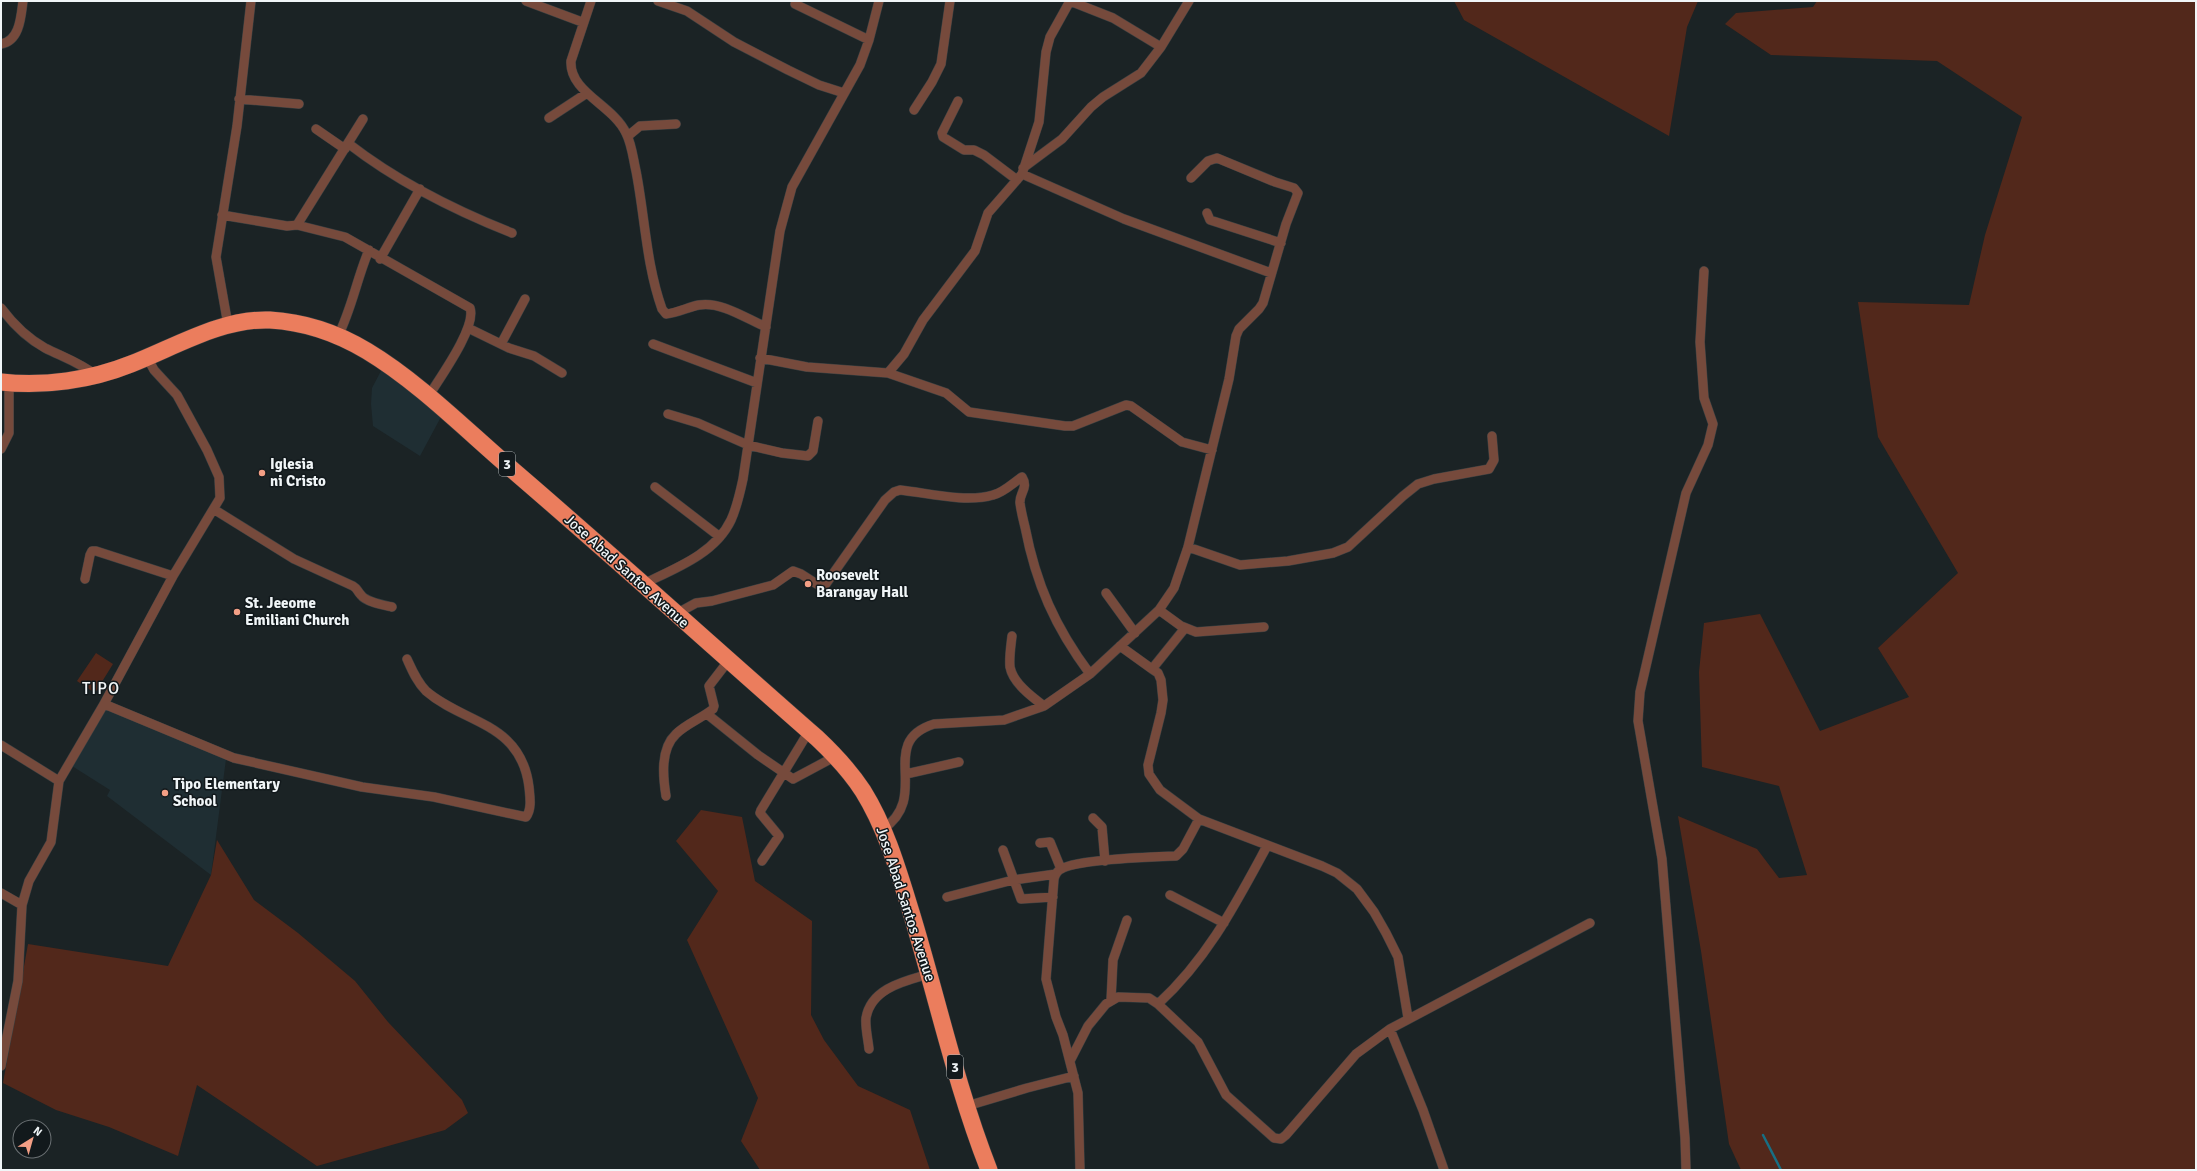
<svg xmlns="http://www.w3.org/2000/svg" width="2197" height="1171" font-family="Signika,sans-serif">
<style>
.built{fill:#1f2e33}
.green{fill:#52281b}
.lines{fill:none;stroke-linecap:round;stroke-linejoin:round}
.stream{stroke:#186f84;stroke-width:2.5}
.street-casing{stroke:#394042;stroke-width:10}
.highway-casing{stroke:#394042;stroke-width:18}
.street{stroke:#764a3c;stroke-width:9}
.highway{stroke:#eb7d5d;stroke-width:17}
.poi-dot{fill:#f39f85;stroke:#12191c;stroke-width:1.5}
.labels{text-anchor:middle;dominant-baseline:central;stroke-width:3;stroke-linejoin:round;paint-order:stroke}
.shield{fill:#12191c;stroke:#adb3b5;stroke-width:1}
.shield-label{font-size:14px;font-weight:bold;fill:#f0f5f7}
.poi-label{font-size:15px;font-weight:bold;fill:#f0f5f7;stroke:#12191c;text-anchor:start}
.street-label{font-size:15px;fill:#f0f5f7;stroke:#12191c}
.quarter-label{font-size:17px;letter-spacing:1px;fill:#f0f5f7;stroke:#12191c}
</style>
<rect width="100%" height="100%" fill="#1b2325"/>
<path class="built" d="M382,369L442,415L420,456L373,426L371,404L372,388Z
M106,709L226,759L211,875L107,796L110,790L72,766Z"/>
<path class="green" d="M1454,1H1698L1687,27L1669,136L1464,20Z
M1817,1H2196V1170H1741L1729,1144L1701,951L1678,816L1757,849L1779,878L1807,875L1779,786L1702,767L1699,672L1704,623L1760,614L1820,731L1909,697L1878,648L1958,573L1878,437L1858,302L1969,305L1985,235L2022,117L1937,61L1771,55L1725,24L1736,13L1813,7Z
M96,653L113,664L95,693L77,681Z
M701,810L742,817L755,881L812,921L811,1015L824,1040L858,1086L910,1110L930,1170H760L741,1141L758,1098L687,940L718,891L676,841Z
M217,840L254,900L298,933L355,981L388,1022L462,1100L468,1113L445,1130L317,1166L197,1085L178,1156L109,1127L56,1110L3,1083L28,944L168,966L211,875Z"/>
<g class="lines">
<path class="stream" d="M1763,1135L1781,1170"/>
<defs>
<path id="street" d="M526,1L582,22
M591,1L571,61C569,92 613,105 626,133C632,145 633,158 636,171C645,217 646,264 662,309L666,314C678,313 688,307 699,305C721,301 747,319 766,327
M658,1L687,11L734,42L788,70L819,85L844,93
M1070,1L1113,18L1161,47
M795,4L869,40
M1,44C20,41 21,16 23,1
M239,99L299,104
M958,101L942,133L943,137L964,150H974L984,155L1017,180
M914,110L932,82L941,64L950,1
M549,118L587,93
M316,129L345,149
M628,136L640,126L676,124
M349,144C398,182 454,210 512,233
M1023,168L1062,139L1091,107L1103,97L1141,73L1161,47L1189,1
M1022,174L1124,219L1271,273
M1207,213L1210,220L1281,243
M222,215L287,226L297,225L363,119
M297,225L345,237L470,308C477,327 439,379 428,397
M380,259L420,189
M1,308C13,324 27,338 45,348C63,357 81,363 97,376
M228,325L216,257L237,126L251,1
M468,328L509,348L534,356L562,373
M338,336C352,308 357,278 369,250
M501,344L525,299
M653,344L757,383
M760,358L807,367L888,373L946,393L969,412L1065,426H1073L1126,405L1131,406L1182,442L1212,450
M888,373L904,354L923,320L975,251L988,213L1022,174L1039,122L1046,52L1050,37L1070,1
M668,414L698,423L748,445L782,453L808,456L813,451L818,421
M1,449L9,433V383
M655,487L720,537
M215,510L294,559L353,586C358,589 357,591 361,595C366,602 383,605 392,607
M1188,547L1240,565L1288,561L1333,553L1348,547L1403,496L1418,484L1434,479L1489,469L1494,460L1492,436
M85,579L90,555L92,551H96L173,576
M643,584C674,569 715,554 731,520C737,507 740,493 743,479L780,231L792,187L860,65L869,40L879,1
M1106,593L1135,633
M1159,610L1181,626L1196,632L1264,627
M676,614L696,603L712,601L773,585L793,571L801,574L823,588L885,500L894,492L900,490C928,493 966,503 993,495C1003,493 1013,483 1022,477C1029,488 1019,493 1020,503C1021,511 1023,519 1025,527C1036,584 1055,627 1090,674
M1012,636C1011,645 1009,657 1010,667C1013,683 1032,697 1044,706
M1120,646L1152,669L1158,673L1161,680L1163,700L1161,713L1148,765L1149,774L1160,790L1199,819L1322,866L1337,873L1357,889L1374,912L1386,933L1398,957L1408,1018
M1152,669L1185,628
M104,704L234,758L362,787L434,797L526,817C532,809 530,797 529,787C521,722 464,724 426,691C417,682 412,670 407,659
M707,714L758,755L793,779L836,756
M1,745L59,781
M906,774L959,762
M666,796C663,777 660,749 676,734C686,724 702,718 713,709L714,706L709,686L729,660
M1093,818L1102,827L1105,861
M883,829C932,796 876,742 934,724L1004,720L1044,706L1090,674L1159,610L1174,588L1188,547L1229,379L1236,336L1239,329L1259,309L1263,303L1286,224L1298,193L1294,188L1275,182L1217,158L1208,161L1191,178
M1040,843L1050,842L1061,869
M1003,850L1021,899L1053,897
M762,861L779,836L760,813L761,810L809,731
M1,893L22,905
M1170,895L1224,923
M947,897L1013,880L1056,874
M1111,1000L1113,960L1127,920
M1158,1004C1208,958 1235,905 1267,846
M1390,1029L1423,1110L1444,1170
M869,1049C868,1039 865,1027 866,1018C871,988 905,981 929,974
M1070,1061L1088,1026L1106,1004L1118,997L1149,998L1158,1004L1198,1042L1226,1095L1274,1138L1281,1139L1286,1135L1356,1054L1390,1029L1590,923
M1,1066L18,981L22,905L29,881L51,842L59,781L104,704L173,576L220,498L219,477L207,450L177,395L154,370L147,357
M967,1106L1027,1088L1074,1076
M1080,1170L1078,1093L1063,1035L1056,1017L1046,979L1054,879C1055,875 1057,871 1061,869C1078,859 1153,857 1176,856L1183,849L1199,819
M1686,1170L1685,1138L1662,859L1638,721L1640,692L1686,493L1708,445L1713,424L1704,398L1700,342L1704,271"/>
<path id="highway" d="M1,382C44,387 91,380 131,364C175,347 222,318 270,320C305,322 337,333 367,351C417,381 464,428 508,466C612,555 714,648 817,738C834,754 850,771 863,791C886,828 898,870 911,912C937,997 956,1086 989,1170"/>
</defs>
<use href="#street" class="street-casing"/>
<use href="#highway" class="highway-casing"/>
<use href="#street" class="street"/>
<use href="#highway" class="highway"/>
</g>
<g class="poi-dot">
<circle cx="262" cy="473" r="4"/>
<circle cx="808" cy="584" r="4"/>
<circle cx="237" cy="612" r="4"/>
<circle cx="165" cy="793" r="4"/>
</g>
<g class="labels">
<g class="shield">
<rect x="499" y="452" width="16" height="24" rx="3"/>
<rect x="947" y="1055" width="16" height="24" rx="3"/>
</g>
<g class="shield-label">
<text x="507" y="464">3</text>
<text x="955" y="1067">3</text>
</g>
<g class="poi-label">
<text x="270" y="464">Iglesia<tspan x="270" dy="17">ni Cristo</tspan></text>
<text x="816" y="575">Roosevelt<tspan x="816" dy="17">Barangay Hall</tspan></text>
<text x="245" y="603">St. Jeeome<tspan x="245" dy="17">Emiliani Church</tspan></text>
<text x="173" y="784">Tipo Elementary<tspan x="173" dy="17">School</tspan></text>
</g>
<g class="street-label">
<text transform="translate(627 571) rotate(42)">Jose Abad Santos Avenue</text>
<text transform="translate(906 904) rotate(72)">Jose Abad Santos Avenue</text>
</g>
<g class="quarter-label">
<text x="101" y="688">TIPO</text>
</g>
</g>
<rect width="2197" height="1171" fill="none" stroke="#f0f5f7" stroke-width="4"/>
<g transform="translate(32 1139) rotate(37)"><circle r="19" fill="#12191c" stroke="#6b7174"/>
<path d="M0-3L7 15L0 10L-7 15Z" fill="#f39f85"/>
<text y="-6" font-size="11" font-weight="bold" text-anchor="middle" fill="#f0f5f7">N</text>
</g>
</svg>
